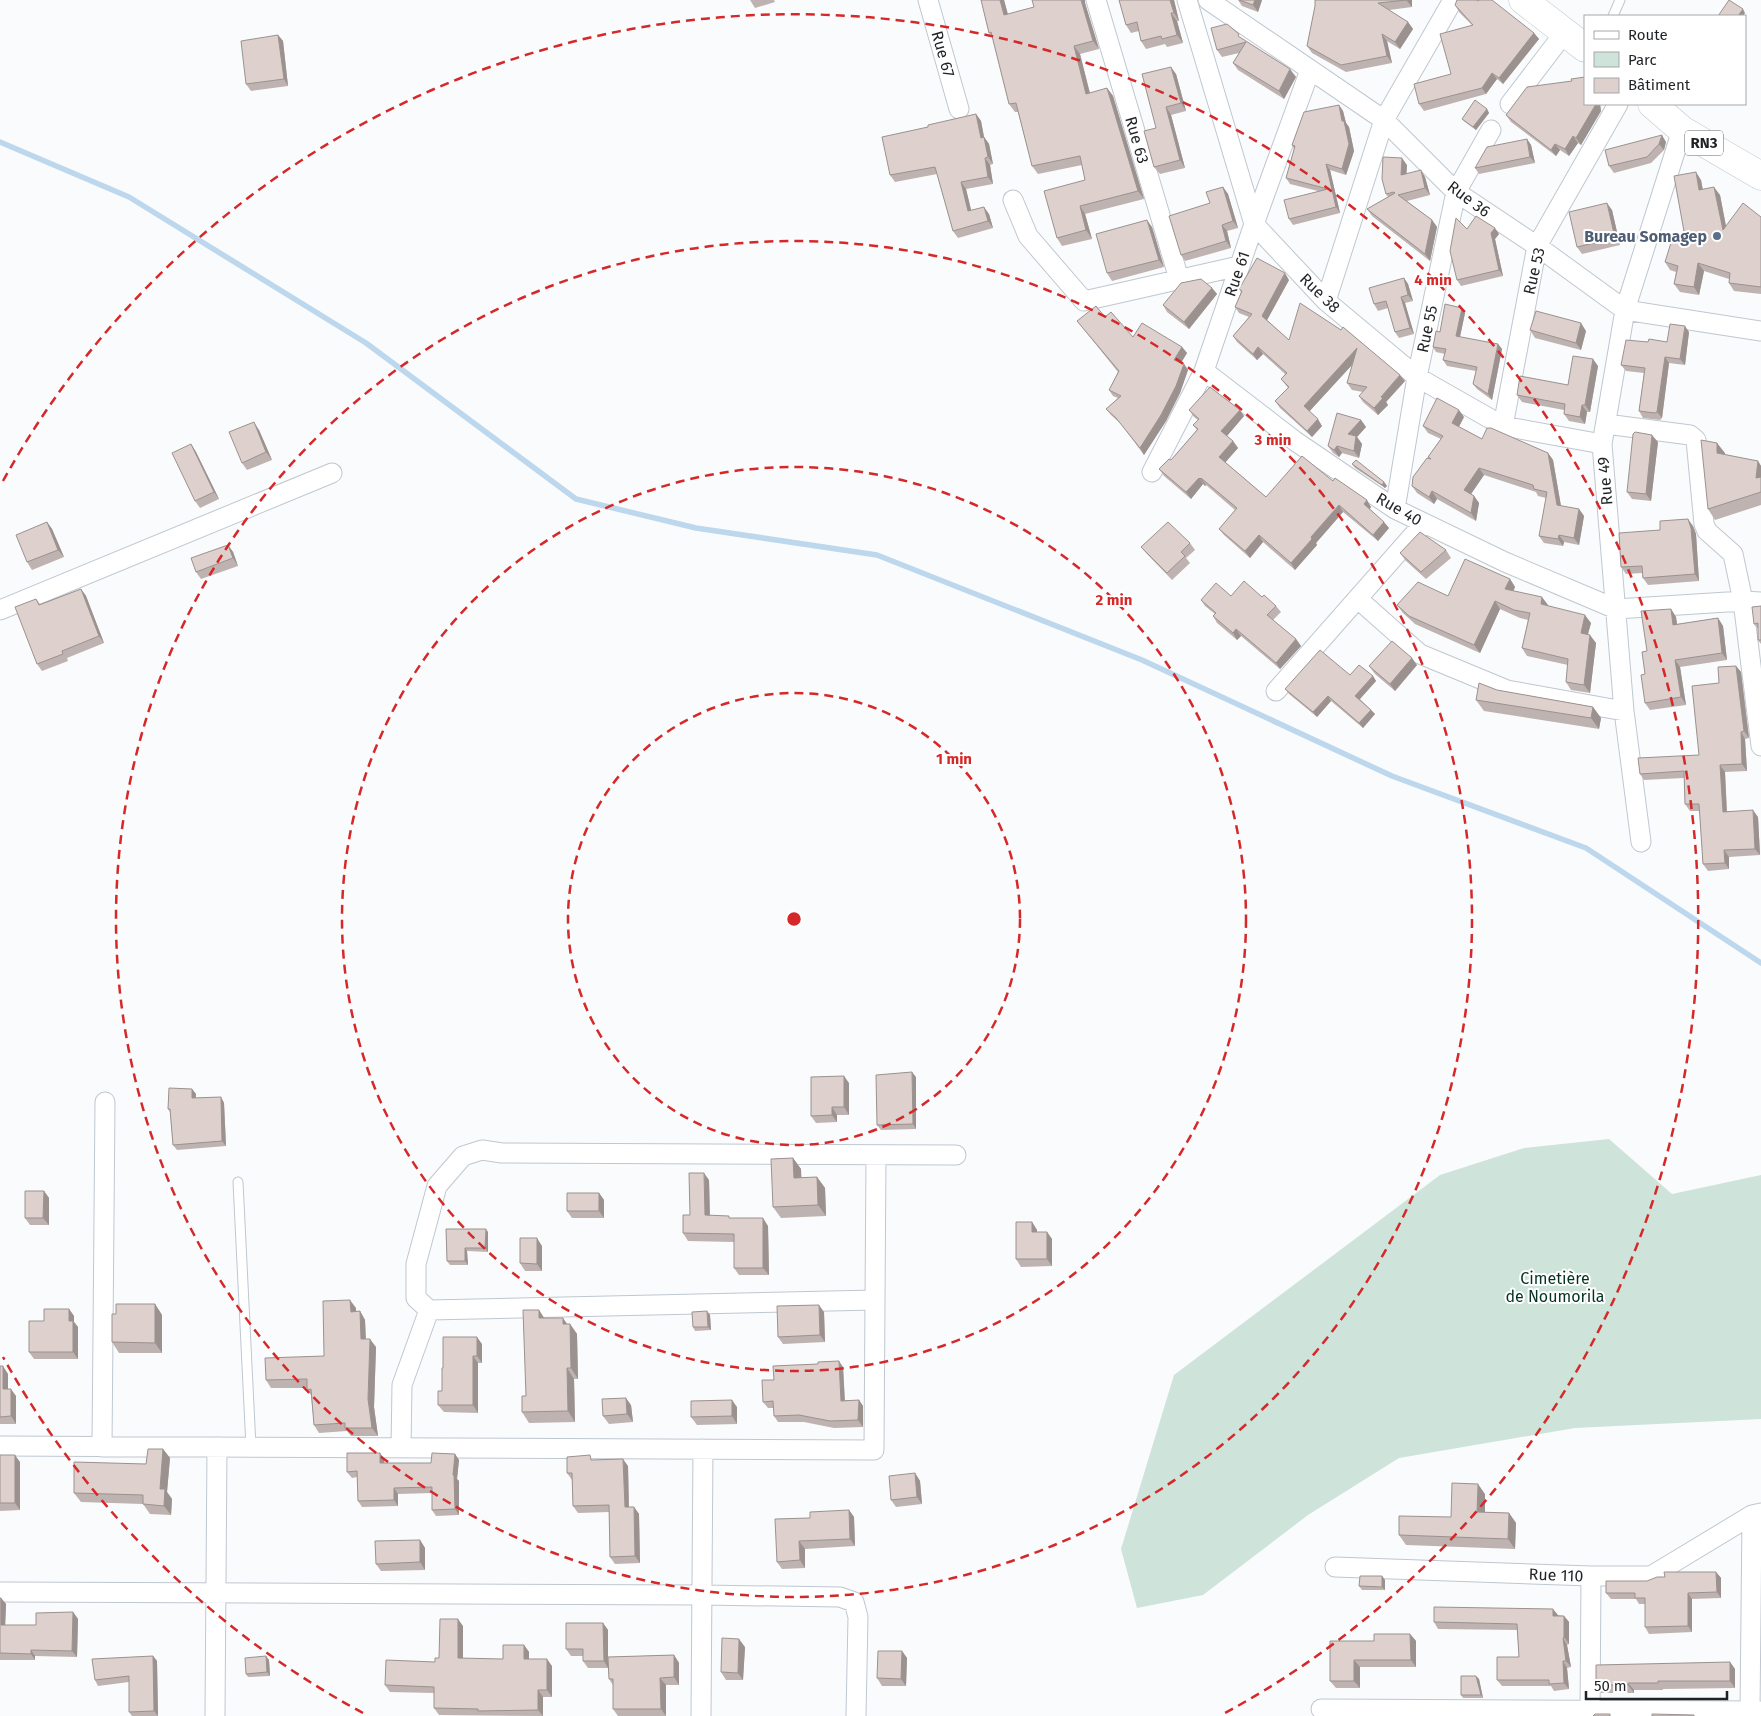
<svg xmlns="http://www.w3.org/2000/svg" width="1761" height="1716" font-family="'Fira Sans',sans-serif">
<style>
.green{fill:#cee3d9}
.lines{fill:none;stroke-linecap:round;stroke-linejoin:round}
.stream{stroke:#bdd7ed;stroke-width:5.5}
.service-casing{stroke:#bfc7d0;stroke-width:11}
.minor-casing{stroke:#bfc7d0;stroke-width:21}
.trunk-casing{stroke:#bfc7d0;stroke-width:29}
.service{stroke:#fff;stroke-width:9}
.minor{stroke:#fff;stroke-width:19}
.trunk{stroke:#fff;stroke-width:28}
.wall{fill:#beb3b0}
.shaded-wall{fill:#9b9290}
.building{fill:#ddd0cd;stroke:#9b9290}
.ring{fill:none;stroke:#d62828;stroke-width:2.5;stroke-dasharray:9 6}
.service-dot{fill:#5c6f8a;stroke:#fff;stroke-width:2}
.labels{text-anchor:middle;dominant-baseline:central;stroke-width:4;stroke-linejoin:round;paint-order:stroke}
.shield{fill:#fff;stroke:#626466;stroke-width:1}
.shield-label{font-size:15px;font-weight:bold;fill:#1f2225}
.street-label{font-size:16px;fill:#1f2225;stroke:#fff}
.service-label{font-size:16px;font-weight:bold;fill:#4e5e75;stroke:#fff;text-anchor:end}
.park-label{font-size:16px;fill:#043323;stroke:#fff}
.centre{fill:#d62828;stroke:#fff;stroke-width:2.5}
.ring-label{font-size:15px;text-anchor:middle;font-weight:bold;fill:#d62828;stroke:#fff;stroke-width:4;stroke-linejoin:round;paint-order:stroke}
</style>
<rect width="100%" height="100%" fill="#fafbfd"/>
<path class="green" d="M1609,1139L1672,1194L1761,1175V1419L1575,1428L1399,1458L1308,1515L1203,1595L1137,1608L1121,1549L1174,1375L1440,1175L1524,1148Z"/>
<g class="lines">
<path class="stream" d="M0,142L129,197L366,343L576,499L696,528L877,555L1142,660L1392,776L1586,848L1761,963"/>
<defs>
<path id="service" d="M1613,16L1620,0
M238,1182L251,1447"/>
<path id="minor" d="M928,0L959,109
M1096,0L1179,279
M1187,0L1254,224L1326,301L1417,377L1503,426L1602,444
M1208,0L1384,120L1456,192L1537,246L1625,310L1761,331
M1510,104L1565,32
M1013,200L1028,236L1084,301L1239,266
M1326,301L1384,120L1453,0
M1204,371L1295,441L1395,509L1505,562L1616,609L1743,601L1761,602
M1606,424L1690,435L1696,440L1704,524L1707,531L1733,554L1743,601L1761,746
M1503,426L1537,246L1618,104
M1152,472L1204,371L1254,224L1310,70
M1395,509L1417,377L1456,192L1491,130
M1358,599L1420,654L1507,690L1624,711
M0,610L332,473
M1276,691L1424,523
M1641,842L1624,711L1602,444L1625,310L1682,130
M875,1300L429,1310L416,1298V1264L437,1186L463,1156L482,1150L502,1153L956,1155
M0,1446L874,1450L876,1155
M102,1447L105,1102
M401,1448L402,1385L429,1310
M1335,1567L1591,1576H1651L1752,1515L1761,1513
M0,1592L702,1595L840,1597L854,1602L858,1617L856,1716
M1321,1709L1761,1711
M1750,1711L1752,1515
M215,1716L217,1447
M701,1716L703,1449
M1590,1716L1591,1576"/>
<path id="trunk" d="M1523,0L1585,48
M1652,104L1682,130L1761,176"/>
</defs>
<use href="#service" class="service-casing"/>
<use href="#minor" class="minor-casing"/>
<use href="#trunk" class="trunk-casing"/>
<use href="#service" class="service"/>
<use href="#minor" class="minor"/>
<use href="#trunk" class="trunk"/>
</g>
<path class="wall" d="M750,0H774L775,2L755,8Z
M981,0H1004L1008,14L1085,3L1099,49L1080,54L1090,93L1107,88L1113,96L1144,199L1085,214L1092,239L1062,246L1057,238L1085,180L1082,165L1038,174L1032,166L1018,112H1015L1009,104L992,36L989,33Z
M1119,0H1174L1179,21H1177L1183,43L1167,47L1165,44L1146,49L1141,41L1139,31L1131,33L1126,25Z
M1238,0H1262L1258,12L1242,6Z
M1315,0H1412V7L1389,10L1408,22L1413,29L1400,49L1387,41L1392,63L1346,72L1312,53L1307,46L1315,6Z
M1478,1L1534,33L1539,39L1503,84L1497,79L1486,94L1424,111L1419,104L1451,74L1472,25L1459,12L1455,5Z
M278,35L283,41L288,86L251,91L246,84Z
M1243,39L1296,77L1284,99L1238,70L1233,63L1239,53L1222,57L1217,50Z
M1176,74L1186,111L1171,115L1185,168L1160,174L1154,167L1156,128Z
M1585,104H1600L1601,111L1581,145L1578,143L1569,156L1560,150L1556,156L1511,122L1506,115Z
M1339,105L1343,111L1346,123L1349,127L1354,151L1346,175L1330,170L1340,213L1293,225L1289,219L1318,191L1290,184L1286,178L1294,149L1292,145Z
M1487,109L1489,113L1476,130L1465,122L1462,119Z
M976,114L981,121L984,137L989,144L993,164L990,165L993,184L966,189L971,210L989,214L993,228L958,238L953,231L937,174L895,182L890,175L928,127Z
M1527,139L1531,145L1535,163L1479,174L1475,168Z
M1666,142L1664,150L1651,163L1614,173L1609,166L1605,150Z
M1407,165L1406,174L1425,177L1430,195L1407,201L1432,220L1437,227L1430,261L1372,216L1367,209L1388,197L1386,194Z
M1701,180L1703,190L1720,195L1726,226L1761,217V294L1734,291L1729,283V279L1704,271L1699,295L1680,292L1674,284L1676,272L1670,270L1665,262L1685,237Z
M1223,187L1228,194L1238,228L1227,231L1231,248L1185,261L1181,255L1210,203Z
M1612,210L1620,245L1582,254L1577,247Z
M1152,227L1164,267L1112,281L1107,273Z
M1467,229L1499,234L1495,239L1503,276L1461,286L1457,280Z
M1404,278L1408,284L1413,301L1405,303L1414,334L1399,338L1395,332L1388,308L1378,311L1374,304Z
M1289,280L1267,320L1289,340L1405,381L1386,402L1388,405L1378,415L1363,402L1359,396L1363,392L1352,390L1347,383L1353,364L1309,411L1322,426L1312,437L1280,408L1275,401L1288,388L1281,379L1285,374L1263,354L1257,360L1237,342L1233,336L1249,317L1239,313L1235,307L1241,292L1239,289Z
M1212,288L1217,294L1189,329L1167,312L1163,305Z
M1465,313L1460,337L1498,344L1502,349L1492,400L1477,389L1473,384L1476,371L1447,366L1443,360L1445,354L1436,352L1433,347L1440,332Z
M1105,317L1133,337L1182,347L1187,353L1181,363L1184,364L1188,370L1180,393L1166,421L1144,455L1121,424L1111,415L1106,409L1118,398L1113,396L1109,390L1118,372L1077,321Z
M1530,330L1586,331L1581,350L1535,338Z
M1689,332L1685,365L1669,363L1662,418L1660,420L1643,418L1639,411L1644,373L1626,371L1621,365L1648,342H1667Z
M1598,366L1590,412H1587L1585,424L1569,421L1564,414V410L1522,402L1517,395L1568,385Z
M1189,410L1244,416L1227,436L1233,441L1238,448L1225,462L1266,497L1333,481L1371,507L1370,509L1389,528L1378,541L1343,512L1316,543L1317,545L1295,570L1263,542L1250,558L1224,535L1219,529L1235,510L1206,485L1205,486L1203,484L1191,499L1164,476L1159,469L1171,460L1197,430L1193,425L1198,420L1194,417Z
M1464,417L1459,427L1482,439L1548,453L1553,460L1561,506L1579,509L1584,516L1579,545L1564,542L1563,546L1544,543L1539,536L1546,498L1538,496L1536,492L1484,475L1471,494L1474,496L1479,503L1476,521L1437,499L1434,504L1417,493L1412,486L1430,459L1428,457L1441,439L1428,433L1423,426Z
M1361,420L1366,427L1357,437L1362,444L1359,458L1342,453L1339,457L1333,453L1328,446Z
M259,430L272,460L247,470L242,463Z
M1658,442L1651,501L1632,499L1627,492Z
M1717,443L1725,455L1758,461L1761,466V505L1715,520L1708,509Z
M191,444L196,452L219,499L200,508L195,501Z
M1352,464L1384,482L1387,486L1385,488L1355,468Z
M47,522L52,529L64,557L32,570L27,562Z
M1693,526L1696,534L1699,581L1648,585L1643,578L1642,573L1626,574L1621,567L1660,530Z
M1190,543L1195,550L1186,558L1190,563L1172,580L1146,553L1141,547Z
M228,545L233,552L238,566L201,579L196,572Z
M1446,550L1451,558L1426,579L1406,561L1400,553Z
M1510,579L1515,587L1513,591L1591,623L1588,634L1596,643L1590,693L1571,690L1566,682L1568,665L1527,656L1522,648L1528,620L1520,618L1500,609L1480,653L1415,624L1403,613L1397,605L1448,596Z
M81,589L86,596L104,643L67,658L68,661L42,671L37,664L36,599L40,604Z
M1231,596L1262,597L1276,606L1281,612L1273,620L1296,639L1301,646L1280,669L1241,636L1237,640L1217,623L1213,616L1215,614L1205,606L1201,600Z
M1761,606V644L1758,640V629L1754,624Z
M1671,609L1676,617L1677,624L1718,618L1723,626L1727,660L1680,667L1686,705L1650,710L1645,703V674L1647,651Z
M1417,665L1395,691L1375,674L1369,666Z
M1736,666L1741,672L1749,738L1745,739L1747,771L1725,772L1727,811L1758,817L1760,855L1729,857V869L1708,871L1703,864L1700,811H1690L1685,804L1684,778L1644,780L1640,774L1699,755L1719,683Z
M1350,675L1373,676L1376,681L1360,699L1375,714L1363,728L1331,701L1317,717L1289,694L1285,689Z
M1497,690L1593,707L1601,718L1599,729L1484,711L1476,700Z
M916,1077V1129L881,1130L877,1125Z
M849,1083V1115H837V1122L816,1123L811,1116Z
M192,1089L196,1094V1098L221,1097L224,1103L226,1146L177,1150L173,1145L170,1112L168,1109Z
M793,1158L801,1169V1178L817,1177L825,1188L826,1216L781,1218L773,1207Z
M709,1180L710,1215L768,1226L769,1275H739L734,1268V1242L688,1241L683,1233L690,1215Z
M44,1191L49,1198V1225H30L25,1218Z
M599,1193L604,1200V1218H572L567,1211Z
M1032,1222L1037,1230V1232H1047L1052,1239V1266L1021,1267L1016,1259Z
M446,1229L488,1232V1252L467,1251L468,1265H450L447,1261Z
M542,1246V1271H525L520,1263Z
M155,1304L162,1315V1353H119L112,1342Z
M356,1308V1312L360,1311L365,1320L366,1339L376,1347L374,1407L378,1436H351L347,1431L319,1433L314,1425L311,1395L307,1390V1388H271L266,1380L324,1356Z
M69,1309L74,1316V1322L78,1327V1359H34L29,1352L44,1321Z
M539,1310L544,1318L567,1324H570L577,1334L578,1379H574L575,1422L529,1423L522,1412L526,1396Z
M707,1311L710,1315L711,1330L695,1331L693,1327Z
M824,1312L825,1342L783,1344L778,1337Z
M482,1344V1363H478V1413L444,1412L438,1405L442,1391L443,1368Z
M0,1366L8,1374V1389L16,1396V1424H0Z
M843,1367L845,1400H859L863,1406V1427L834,1428L804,1422H778L774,1416V1408H768L763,1402L774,1380Z
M631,1405L633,1422L609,1424L603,1416Z
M737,1407V1424L697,1425L691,1417Z
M163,1449L170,1458L167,1492L172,1499L171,1515L150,1514L143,1504L81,1502L74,1493L146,1464Z
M380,1453L384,1459V1463H431L455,1454L459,1460L457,1479L459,1481V1515L436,1516L432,1510V1493L398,1494V1506L362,1507L358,1501L357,1477L352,1478L347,1472Z
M0,1455L20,1462V1510L0,1511Z
M594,1460L628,1466L629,1507H634L639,1514L640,1563L615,1564L610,1557L609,1512L578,1513L573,1506L572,1480L567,1473Z
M915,1473L920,1481L922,1504L896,1507L891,1500Z
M1485,1494V1512L1509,1513L1516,1523L1515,1549L1406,1545L1399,1535L1451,1517Z
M849,1510L854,1517L855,1546L805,1549V1568L782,1569L777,1562L810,1518Z
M420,1540L425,1548V1570L381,1571L376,1564Z
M1716,1572L1721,1578V1598L1692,1599V1632L1649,1634L1645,1627V1604H1639L1636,1599H1611L1606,1593L1665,1577Z
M1382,1576L1385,1580V1590H1362L1359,1586Z
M0,1598H1L6,1604L5,1625H36L73,1612L78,1619L77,1657L35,1656V1660H0Z
M1558,1615L1564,1616L1569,1622V1644L1567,1645L1571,1667L1567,1668L1569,1689L1554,1691L1551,1686H1502L1497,1680L1519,1657L1517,1630L1438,1629L1434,1622Z
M603,1623L608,1630V1657L674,1655L679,1663V1685H666V1716H618L613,1709V1685L609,1679L608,1668H588L583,1661V1656H571L566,1649Z
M463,1626V1659H503L524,1645L529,1652V1659L552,1666V1697H543V1716L439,1715L434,1708V1693L390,1692L385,1685L435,1662L439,1658Z
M1410,1634L1416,1641V1667H1360V1688H1336L1330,1681L1374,1641Z
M745,1647L743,1680H726L721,1672Z
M902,1651L907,1658L906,1686H882L877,1678Z
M153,1656L157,1661L158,1716H132L129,1712V1682L98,1686L95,1680Z
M266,1656L269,1660L270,1676L248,1677L246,1674Z
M1730,1662L1735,1669V1688L1663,1689V1690H1634V1693H1601L1596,1685Z
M1476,1676L1479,1679L1483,1698H1463L1461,1695Z"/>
<path class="shaded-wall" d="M1000,0H1004L1010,23L1004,15Z
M1081,0H1085V3L1099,49L1093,41Z
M1170,0H1174L1179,21L1174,13Z
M1255,0H1262L1258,12L1253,5Z
M1407,0H1412V7L1407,1Z
M1743,9L1745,13L1743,16H1738Z
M1171,13L1177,21L1183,43L1177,35Z
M1408,22L1413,29L1400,49L1395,42Z
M1534,33L1539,39L1503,84L1499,78Z
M1382,34L1387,41L1392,63L1387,56Z
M278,35L283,41L288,86L284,79Z
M1074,46L1080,54L1092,102L1086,94Z
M1171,67L1176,74L1186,111L1181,103Z
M1290,69L1296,77L1284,99L1279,91Z
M1492,73L1497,79L1486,94L1482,88Z
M1107,88L1113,96L1144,199L1138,191Z
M1596,104H1600L1601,111L1581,145L1576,138Z
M1339,105L1343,111L1346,123L1349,127L1354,151L1346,175L1342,169V121Z
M1166,107L1171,115L1185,168L1180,160Z
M1487,109L1489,113L1476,130L1473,127Z
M976,114L981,121L984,137L989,144L993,164L988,157L981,138Z
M1662,135L1666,142L1664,150L1659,144Z
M1573,136L1578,143L1569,156L1565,149Z
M1527,139L1531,145L1535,163L1530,157Z
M1555,144L1560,150L1556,156L1551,150Z
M985,158L990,165L993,184L988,177Z
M1402,158L1407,165L1406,182L1401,175Z
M1326,164L1330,170L1340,213L1336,207Z
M1421,170L1425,177L1430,195L1425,188Z
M1696,172L1701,180L1704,198L1699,190Z
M961,182L966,189L973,218L968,211Z
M1223,187L1228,194L1238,228L1233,221Z
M1714,187L1720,195L1728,237L1723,230Z
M1607,203L1612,210L1620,245L1615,238Z
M1080,206L1085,214L1092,239L1086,230Z
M984,207L989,214L993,228L988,221Z
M1147,220L1152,227L1164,267L1159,260Z
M1432,220L1437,227L1430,261L1425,254Z
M1222,225L1227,231L1231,248L1226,241Z
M1495,228L1499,234L1495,239L1503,276L1499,270L1491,233Z
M1698,263L1704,271L1699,295L1694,287Z
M1285,273L1289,280L1266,322L1262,316Z
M1404,278L1408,284L1413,301L1408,295Z
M1212,288L1217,294L1189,329L1184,322Z
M1401,297L1405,303L1414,334L1410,328Z
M1462,308L1465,313L1459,341L1456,336Z
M1581,323L1586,331L1581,350L1576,343Z
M1685,326L1689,332L1685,365L1680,359Z
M1498,344L1502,349L1492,400L1488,394Z
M1182,347L1187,353L1179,366L1174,360Z
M1258,347L1263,354L1257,360L1253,354Z
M1357,348L1362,354L1308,413L1304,406Z
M1665,357L1669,363L1662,418L1657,412Z
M1593,359L1598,366L1590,412L1585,405Z
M1184,364L1188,370L1180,393L1166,421L1144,455L1140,448Z
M1400,375L1405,381L1386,402L1388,405L1378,415L1374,408L1381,397Z
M1582,405L1587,412L1585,424L1580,417Z
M1240,410L1244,416L1226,437L1221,431Z
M1459,410L1464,417L1457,430L1452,423Z
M1318,419L1322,426L1312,437L1307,431Z
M1361,420L1366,427L1357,437L1362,444L1359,458L1354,451L1348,434Z
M254,422L259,430L272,460L266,452Z
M1652,435L1658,442L1651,501L1646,494Z
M1233,441L1238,448L1224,464L1219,457Z
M1717,443L1725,453V464L1717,453Z
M191,444L196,452L219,499L214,492Z
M1337,446L1342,453L1339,457L1334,450Z
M1548,453L1553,460L1562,512L1557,505Z
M1758,461L1761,466V486L1756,478Z
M1479,468L1484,475L1469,497L1464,490Z
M1199,478L1203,484L1191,499L1186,492Z
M1201,478L1206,485L1205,486L1200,479Z
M1384,482L1387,486L1385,488L1382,485Z
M1432,491L1437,499L1434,504L1429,497Z
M1474,496L1479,503L1476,521L1471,513Z
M1367,500L1371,507L1368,511L1364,504Z
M1339,505L1343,512L1316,543L1317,545L1295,570L1291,563L1311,537Z
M1579,509L1584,516L1579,545L1574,538Z
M1688,519L1693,526L1696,534L1699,581L1695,574Z
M47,522L52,529L64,557L58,550Z
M1384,522L1389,528L1378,541L1373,535Z
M1259,535L1263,542L1250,558L1245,551Z
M1559,535L1564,542L1563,546L1558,539Z
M228,545L233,552L238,566L233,558Z
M1510,579L1515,587L1511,597L1505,589Z
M81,589L86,596L104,643L99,636Z
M1542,597L1548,605L1547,612L1541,604Z
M1495,601L1500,609L1480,653L1474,645Z
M1671,609L1676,617L1678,632L1673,625Z
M1585,615L1591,623L1586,641L1581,633Z
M1718,618L1723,626L1727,660L1722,653Z
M1236,629L1241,636L1237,640L1233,633Z
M1590,635L1596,643L1590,693L1584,685Z
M1296,639L1301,646L1280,669L1276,663Z
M1412,658L1417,665L1395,691L1390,684Z
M1675,660L1680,667L1686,705L1681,697Z
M1736,666L1741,672L1749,738L1744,731Z
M1373,676L1376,681L1359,700L1355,696Z
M1328,696L1331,701L1317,717L1313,712Z
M1593,707L1601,718L1599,729L1591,718Z
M1371,710L1375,714L1363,728L1359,723Z
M1741,732L1745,739L1747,771L1742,764Z
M1720,765L1725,772L1727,818L1723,812Z
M1753,810L1758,817L1760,855L1755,849Z
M1724,850L1729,857V869L1725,863Z
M912,1072L916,1077V1129L913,1124Z
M844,1076L849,1083V1115L844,1107Z
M192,1089L196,1094L195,1104L192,1098Z
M221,1097L224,1103L226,1146L222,1141Z
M832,1107L837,1115V1122L832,1115Z
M793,1158L801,1169L802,1189L794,1178Z
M704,1173L709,1180L710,1223L705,1215Z
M817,1177L825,1188L826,1216L818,1205Z
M44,1191L49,1198V1225L43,1218Z
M599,1193L604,1200V1218L599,1211Z
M763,1218L768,1226L769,1275L763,1268Z
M1032,1222L1037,1230V1240L1032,1232Z
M486,1229L488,1232V1252L485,1248Z
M1047,1232L1052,1239V1266L1047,1259Z
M537,1238L542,1246V1271L537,1264Z
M465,1248L467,1251L468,1265L465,1261Z
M350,1300L356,1308V1320L351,1312Z
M155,1304L162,1315V1353L155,1343Z
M819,1305L824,1312L825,1342L820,1335Z
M69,1309L74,1316V1322L78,1327V1359L73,1352L69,1321Z
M539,1310L546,1321L539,1318Z
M360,1311L365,1320L366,1348L361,1339Z
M707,1311L710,1315L711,1330L708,1327Z
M563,1318L570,1328V1324L577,1334L578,1379L571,1368L563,1324Z
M477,1337L482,1344V1363L477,1356Z
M370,1339L376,1347L374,1407L378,1436L372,1428L368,1399Z
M473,1356L478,1363V1413L473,1405Z
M839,1361L843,1367L845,1407L841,1401Z
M3,1366L8,1374V1396L3,1389Z
M567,1368L574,1379L575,1422L568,1411Z
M11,1389L16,1396V1424L11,1416Z
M626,1398L631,1405L633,1422L627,1414Z
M732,1400L737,1407V1424L732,1416Z
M859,1400L863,1406V1427L858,1420Z
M163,1449L170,1458L167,1492L172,1499L171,1515L164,1506L160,1489Z
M380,1453L384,1459L385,1469L380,1463Z
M455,1454L459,1460L457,1479L459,1481V1515L455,1509L453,1475Z
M15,1455L20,1462V1510L15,1503Z
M623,1459L628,1466L629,1514L625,1507Z
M915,1473L920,1481L922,1504L917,1497Z
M1478,1484L1485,1494V1522L1477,1512Z
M394,1488L398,1494V1506L394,1500Z
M634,1507L639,1514L640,1563L635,1556Z
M849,1510L854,1517L855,1546L850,1539Z
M1509,1513L1516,1523L1515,1549L1508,1539Z
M420,1540L425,1548V1570L420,1562Z
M799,1541L805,1549V1568L800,1560Z
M1716,1572L1721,1578V1598L1717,1592Z
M1382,1576L1385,1580V1590L1382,1587Z
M1688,1593L1692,1599V1632L1688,1626Z
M1,1598L6,1604L5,1631L1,1625Z
M1553,1609L1558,1615V1622L1553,1616Z
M73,1612L78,1619L77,1657L72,1651Z
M1564,1616L1569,1622V1644L1564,1637Z
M458,1619L463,1626V1665L458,1658Z
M603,1623L608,1630V1668L604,1661Z
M1410,1634L1416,1641V1667L1411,1660Z
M1563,1638L1567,1645L1571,1667L1566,1661Z
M739,1639L745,1647L743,1680L738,1673Z
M524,1645L529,1652V1666L524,1659Z
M31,1650L35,1656V1660L31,1654Z
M902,1651L907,1658L906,1686L901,1679Z
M674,1655L679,1663V1685L674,1677Z
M153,1656L157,1661L158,1716L154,1711Z
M266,1656L269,1660L270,1676L267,1672Z
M547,1659L552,1666V1697L547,1690Z
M1354,1660L1360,1667V1688L1354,1681Z
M1563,1661L1567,1668L1569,1689L1564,1683Z
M1730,1662L1735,1669V1688L1730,1681Z
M1476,1676L1479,1679L1483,1698L1481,1695Z
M660,1678L666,1685V1716L661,1709Z
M1628,1683L1634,1690V1693L1628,1685Z
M538,1690L543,1697V1716L538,1710Z"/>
<path class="building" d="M981,0H1000L1004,15L1034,7L1032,0H1081L1093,41L1074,46L1086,94L1107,88L1138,191L1080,206L1086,230L1057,238L1044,191L1085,180L1080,156L1032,166L1016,103L1009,104L991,32L989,33Z
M1119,0H1170L1174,13H1171L1177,35L1162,39L1161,36L1141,41L1137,22L1126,25Z
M1239,0H1255L1253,5Z
M1315,0H1407L1378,3L1408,22L1395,42L1382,34L1387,56L1341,65L1307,46L1315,6Z
M1457,0H1476L1478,1L1479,0H1492L1534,33L1499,78L1492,73L1482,88L1419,104L1414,84L1451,74L1440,34L1473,25L1455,5Z
M1729,0L1743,9L1738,16H1718Z
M1227,24L1239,34L1238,36L1290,69L1279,91L1233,63L1246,42L1217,50L1211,28Z
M278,35L284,79L246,84L241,41Z
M1171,67L1181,103L1166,107L1180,160L1154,167L1144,131L1156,128L1142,74Z
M1585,77V104H1596L1576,138L1573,136L1565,149L1555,144L1551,150L1506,115L1527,87L1572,81L1571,79Z
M1475,100L1487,109L1473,127L1462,119Z
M1339,105L1342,121H1344L1349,144L1342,169L1326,164L1336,207L1289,219L1284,200L1328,189L1286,178L1295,146L1292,145L1304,112Z
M976,114L981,138L984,137L988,157L985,158L988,177L961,182L968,211L984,207L988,221L953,231L935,167L890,175L882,137L928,127V125Z
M1662,135L1659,144L1647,157L1609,166L1605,150Z
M1527,139L1530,157L1475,168L1487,147Z
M1383,157L1402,158L1401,175L1421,170L1425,188L1398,195L1432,220L1425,254L1367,209L1395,193L1394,192L1386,194L1382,179Z
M1696,172L1699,190L1714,187L1723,230L1743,203L1761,217V287L1729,283L1730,273L1698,263L1694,287L1674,284L1678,266L1665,262L1674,233L1685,237L1674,176Z
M1223,187L1233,221L1222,225L1226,241L1181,255L1169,216L1210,203L1206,192Z
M1607,203L1615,238L1577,247L1569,212Z
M1476,216L1495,228L1491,233L1499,270L1457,280L1450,251L1456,218L1467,229Z
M1147,220L1159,260L1107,273L1096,234Z
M1257,258L1285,273L1262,316L1289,340L1300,303L1341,330L1343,327L1400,375L1381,397L1383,398L1374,408L1359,396L1367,387L1347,383L1357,348L1304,406L1318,419L1307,431L1275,401L1289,387L1281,379L1287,373L1258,347L1253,354L1233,336L1252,314L1235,307L1242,291L1239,289Z
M1404,278L1408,295L1401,297L1410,328L1395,332L1386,301L1374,304L1369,288Z
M1201,279L1212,288L1184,322L1163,305L1181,283Z
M1445,304L1462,308L1456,336L1498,344L1488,394L1473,384L1477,367L1443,360L1446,349L1433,347L1436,331L1440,332Z
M1096,306L1105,317L1111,312L1133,337L1142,323L1182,347L1174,360L1184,364L1176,386L1161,415L1140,448L1116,418L1106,409L1121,396L1109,390L1119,371L1077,321Z
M1536,311L1581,323L1576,343L1530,330Z
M1670,324L1685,326L1680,359L1665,357L1657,412L1655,413L1639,411L1645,368L1621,365L1626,340L1648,342L1649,339L1667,342Z
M1573,356L1593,359L1585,405H1582L1580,417L1564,414L1565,404L1517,395L1520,376L1568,385Z
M1210,387L1240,410L1221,431L1233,441L1219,457L1266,497L1302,456L1333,481L1335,478L1367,500L1364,504L1384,522L1373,535L1339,505L1311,537L1312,539L1291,563L1259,535L1245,551L1219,529L1237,508L1201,478L1200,479L1199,478L1186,492L1159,469L1169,459L1171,460L1198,429L1193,425L1199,419L1189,410Z
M1437,398L1459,410L1452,423L1482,439L1487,428H1491L1548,453L1557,505L1579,509L1574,538L1559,535L1558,539L1539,536L1547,492L1534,489L1533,485L1479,468L1464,490L1474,496L1471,513L1432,491L1429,497L1412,486L1413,477L1427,458L1431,459L1428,457L1443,436L1423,426Z
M1337,413L1361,420L1348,434L1356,436L1354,451L1337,446L1334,450L1328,446Z
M254,422L266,452L242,463L229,432Z
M1635,432L1652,435L1646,494L1627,492L1633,434Z
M1701,440L1717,443V453L1758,461L1756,478L1761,477V492L1708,509Z
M191,444L214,492L195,501L172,453Z
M1356,460L1384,482L1382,485L1352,464Z
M1688,519L1691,528L1695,574L1643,578L1642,566L1621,567L1619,533L1660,530V521Z
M47,522L58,550L27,562L16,535Z
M1168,522L1190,543L1181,552L1185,556L1167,573L1141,547Z
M1420,532L1446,550L1421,572L1400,553Z
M228,545L233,558L196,572L191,558Z
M1465,559L1510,579L1505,589L1542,597L1541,604L1585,615L1581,633L1590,635L1584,685L1566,682L1568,659L1522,648L1530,613L1514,610L1495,601L1474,645L1409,616L1397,605L1418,582L1448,596Z
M1244,581L1262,597L1264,595L1276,606L1267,615L1296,639L1276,663L1236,629L1233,633L1213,616L1216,613L1201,600L1216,583L1231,596Z
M81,589L99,636L62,651L63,654L37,664L15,607L36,599L39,605Z
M1761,606V640H1758V623L1754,624L1752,607Z
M1671,609L1673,625L1718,618L1722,653L1675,660L1681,697L1645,703L1641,675L1645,674L1642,652L1647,651L1641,611Z
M1392,641L1412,658L1390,684L1369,666Z
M1320,650L1350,675L1359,665L1373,676L1355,696L1371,710L1359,723L1328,696L1313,712L1285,689Z
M1736,666L1744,731L1741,732L1742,764L1720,765L1723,812L1753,810L1755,849L1724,850L1725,863L1703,864L1699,804H1685L1684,771L1640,774L1638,758L1699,755L1692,686L1719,683L1718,667Z
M1479,683L1497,690L1593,707L1591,718L1476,700Z
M912,1072L913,1124L877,1125L876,1075Z
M844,1076V1107H832V1115L811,1116V1077Z
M169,1088L192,1089V1098L221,1097L222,1141L173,1145L170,1109H168Z
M793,1158L794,1178L817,1177L818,1205L773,1207L771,1159Z
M689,1173H704L705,1215L729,1216V1218H763V1268H734V1234L683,1233V1215H690Z
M25,1191H44L43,1218H25Z
M567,1193H599V1211H567Z
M1016,1222H1032V1232H1047V1259H1016Z
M446,1229H486L485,1248H465V1261H447Z
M520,1238H537V1264L520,1263Z
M350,1300L351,1312L360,1311L361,1339H370L368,1399L372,1428H345V1423L314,1425L311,1389L307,1390V1379L266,1380L265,1358L324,1356L323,1301Z
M116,1304H155V1343L112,1342V1314H116Z
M819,1305L820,1335L778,1337L777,1306Z
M44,1309H69V1321H73V1352H29V1321H44Z
M523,1310H539V1318H563V1324H570L571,1368H567L568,1411L522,1412V1396H526Z
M707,1311L708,1327H693L692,1312Z
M443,1337H477V1356H473V1405H438V1391H442V1368H443Z
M839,1361L841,1401L859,1400L858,1420L830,1421L799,1415L774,1416L773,1401L763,1402L762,1380H774L773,1366L818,1364V1362Z
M0,1366H3V1389H11V1416L0,1417Z
M626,1398L627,1414L603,1416L602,1399Z
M732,1400V1416L691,1417V1401Z
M148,1449H163L160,1489H165L164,1506L143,1504V1495L74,1493V1462L146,1464Z
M347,1453H380V1463H431L432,1453L455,1454L453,1475H454L455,1509L432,1510V1487L394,1488V1500L358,1501L357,1471L347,1472Z
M0,1455H15V1503H0Z
M590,1455L591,1460L623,1459L625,1507H634L635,1556L610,1557L609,1505L573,1506L572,1473H567V1457Z
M915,1473L917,1497L891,1500L889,1476Z
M1452,1483L1478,1484L1477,1512L1509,1513L1508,1539L1399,1535V1516L1451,1517Z
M849,1510L850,1539L799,1541L800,1560L777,1562L775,1519L810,1518V1512Z
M420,1540V1562L376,1564L375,1541Z
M1664,1572H1716L1717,1592L1688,1593V1626L1645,1627V1598H1635V1593H1606V1581H1647L1657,1577H1665Z
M1360,1576H1382V1587L1359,1586Z
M0,1598H1V1625H36V1613L73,1612L72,1651L31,1650V1654L0,1653Z
M1434,1607L1553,1609V1616H1564V1637L1563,1638L1566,1661H1563L1564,1683L1549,1684V1680H1497V1657H1519L1517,1624L1434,1622Z
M440,1619H458V1658L503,1659V1645H524V1659H547V1690H538V1710L478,1711V1709L434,1708V1687L385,1685L386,1660L435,1662V1658H439Z
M566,1623H603L604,1661H583V1649H566Z
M1374,1634H1410L1411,1660H1354V1681H1330V1641H1374Z
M722,1638L739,1639L738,1673L721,1672Z
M878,1651H902L901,1679L877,1678Z
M674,1655V1677L660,1678L661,1709H613V1679H609L608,1657Z
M153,1656L154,1711L129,1712V1676L95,1680L92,1659Z
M266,1656L267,1672L246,1674L245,1658Z
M1730,1662V1681H1658V1683H1628V1685H1596V1665Z
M1461,1676H1476L1481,1695H1461Z
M1595,1714H1610V1716H1593Z
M1652,1714L1694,1715V1716H1652Z"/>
<g class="ring">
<circle cx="794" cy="919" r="226"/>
<circle cx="794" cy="919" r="452"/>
<circle cx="794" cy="919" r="678"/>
<path d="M363 1713A904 904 0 0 1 3 1357M3 481A904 904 0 1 1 1225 1713"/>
</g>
<circle class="service-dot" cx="1717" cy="236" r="5"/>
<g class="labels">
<rect class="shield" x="1685" y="130.5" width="38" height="25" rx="4"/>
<g class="shield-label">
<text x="1704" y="143">RN3</text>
</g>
<g class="street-label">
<text transform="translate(943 54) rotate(74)">Rue 67</text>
<text transform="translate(1137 140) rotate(74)">Rue 63</text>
<text transform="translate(1469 199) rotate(37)">Rue 36</text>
<text transform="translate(1534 271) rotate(-77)">Rue 53</text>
<text transform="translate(1237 274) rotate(-71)">Rue 61</text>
<text transform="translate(1320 293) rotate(44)">Rue 38</text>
<text transform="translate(1427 329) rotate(-78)">Rue 55</text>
<text transform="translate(1605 481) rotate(-95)">Rue 49</text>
<text transform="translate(1399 509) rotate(30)">Rue 40</text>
<text transform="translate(1556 1575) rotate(2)">Rue 110</text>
</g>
<g class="service-label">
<text x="1707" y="236">Bureau Somagep</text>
</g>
<g class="park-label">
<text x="1555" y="1278">Cimetière<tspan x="1555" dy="18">de Noumorila</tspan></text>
</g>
</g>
<circle cx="794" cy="919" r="8" class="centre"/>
<g class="ring-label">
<text x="1433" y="285">4 min</text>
<text x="1273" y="445">3 min</text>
<text x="1114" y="605">2 min</text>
<text x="954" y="764">1 min</text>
</g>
<rect x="1584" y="15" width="162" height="90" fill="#ffffff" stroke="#a5a7a8"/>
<rect x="1594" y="31" width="25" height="8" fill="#ffffff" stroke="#a5a7a8"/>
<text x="1628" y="40" font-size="15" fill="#1f2225">Route</text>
<rect x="1594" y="52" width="25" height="15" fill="#cee3d9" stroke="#a5a7a8"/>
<text x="1628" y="65" font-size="15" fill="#1f2225">Parc</text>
<rect x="1594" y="78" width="25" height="15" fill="#ddd0cd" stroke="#a5a7a8"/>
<text x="1628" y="90" font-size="15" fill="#1f2225">Bâtiment</text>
<path d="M1586 1691v8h141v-8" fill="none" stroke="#1f2225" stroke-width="2.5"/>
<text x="1594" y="1691" font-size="15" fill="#1f2225" stroke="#ffffff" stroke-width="4" paint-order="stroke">50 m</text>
</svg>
